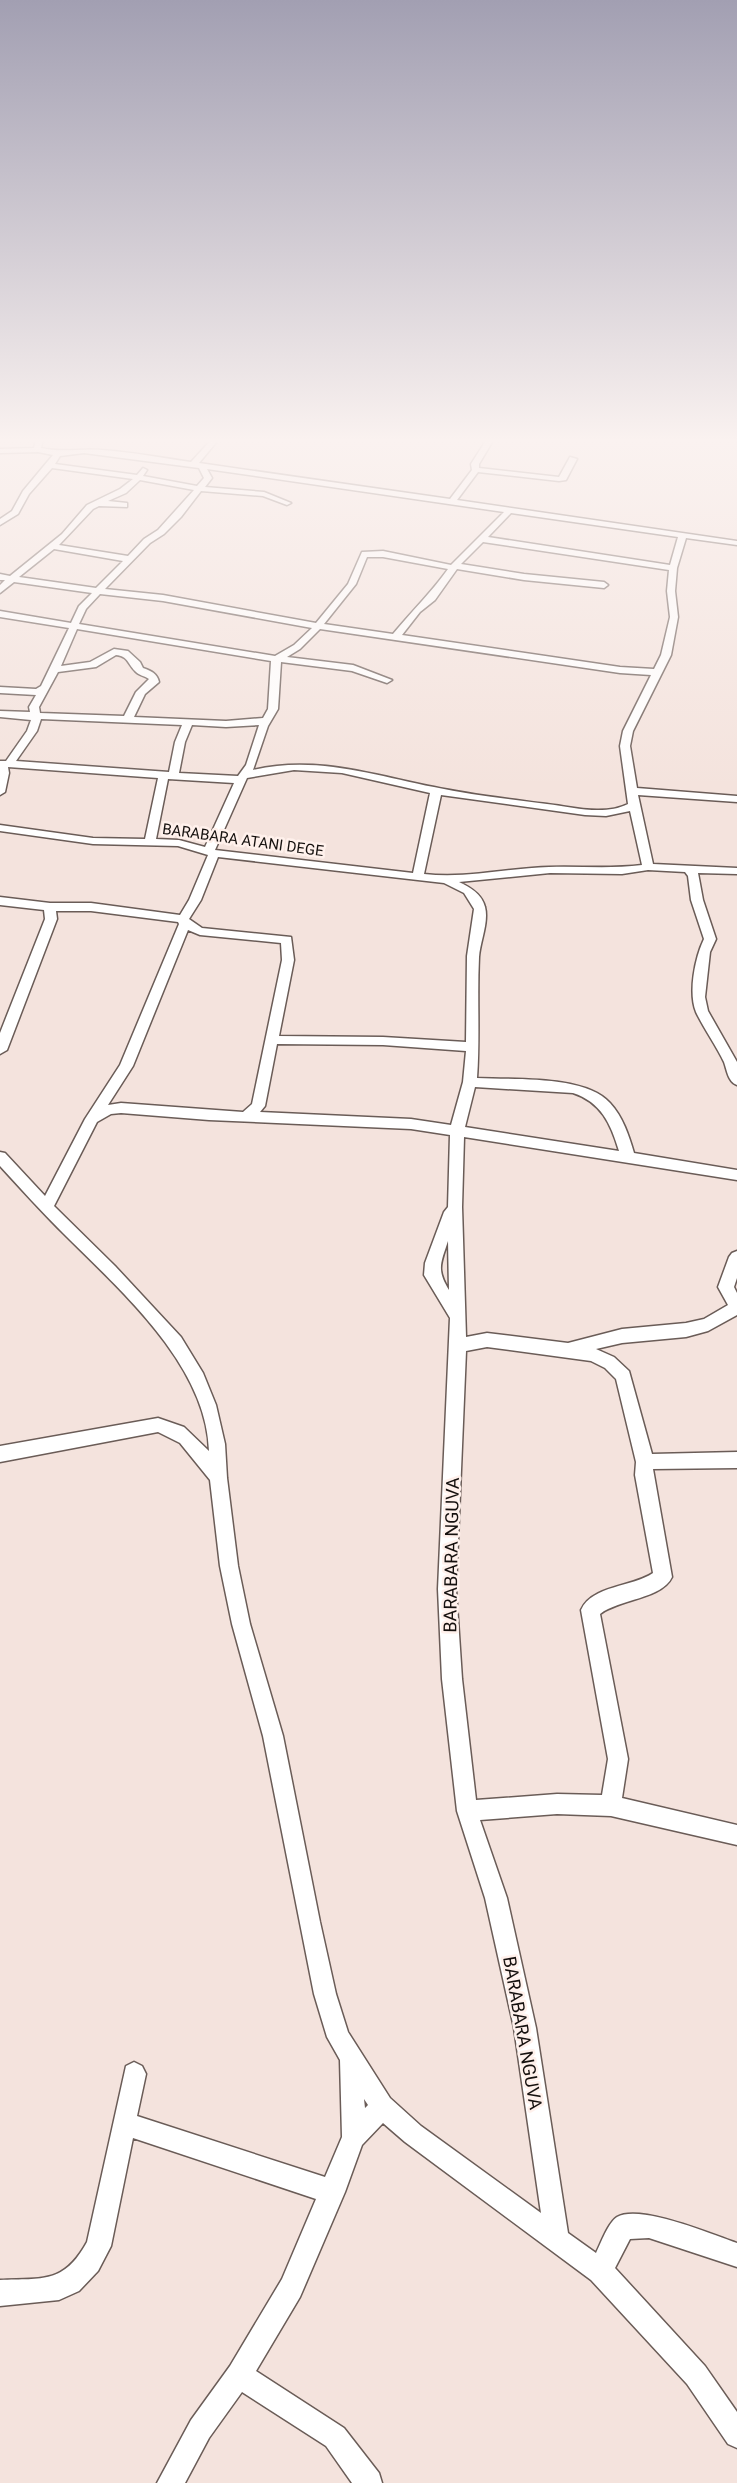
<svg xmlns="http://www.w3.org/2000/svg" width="737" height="2483" font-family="Roboto,sans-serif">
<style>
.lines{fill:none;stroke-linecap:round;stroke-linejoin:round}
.minor-casing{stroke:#6a5c57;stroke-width:3}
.minor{fill:#fff;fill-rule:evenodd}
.labels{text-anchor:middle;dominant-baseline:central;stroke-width:5;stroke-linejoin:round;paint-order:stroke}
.far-street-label{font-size:15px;fill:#16110f;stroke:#fff1ec}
.street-label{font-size:18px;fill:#16110f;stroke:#fff1ec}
</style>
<rect width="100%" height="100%" fill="#f4e3dd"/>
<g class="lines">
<defs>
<path id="minor" d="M36,439H43L41,448C62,453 81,448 102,450C132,452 162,458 191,462L212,439H219L199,463L450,499L472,470L471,464L487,439H494L479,464V468L559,477L570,457L577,459L566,480L559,481L478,472L457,500L737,541V545L686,538L677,568L675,591L678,617L671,655L633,731L630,746L637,788L737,796V802L638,795L653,864L737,868V874L698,873L703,900L716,939L710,952L705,997L708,1011L737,1062V1085C728,1082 727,1070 724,1062C716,1045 704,1029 696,1012C688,992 695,958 704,939L691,900L688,876L685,872L648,870L622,874L550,873L459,882C470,887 482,894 485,907C489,922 480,942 479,957C477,997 480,1037 477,1078C514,1080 585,1075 610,1103C623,1117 629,1136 634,1153L737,1170V1180L464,1137L462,1207L466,1337L487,1333L568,1343L622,1329L686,1323L704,1319L728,1305L718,1287L729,1257L732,1253L737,1251V1278L734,1287L737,1293V1315L708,1331L686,1337L622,1343L596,1349L614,1357L629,1371L652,1454L737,1452V1468L653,1469L672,1577C662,1599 619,1599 600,1614L628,1759L622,1798L737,1825V1845L611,1816L557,1814L480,1820L507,1898L536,2028L568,2233L596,2253C601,2243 608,2223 617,2217C640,2204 711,2234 737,2243V2267L649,2238L630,2239L615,2268L705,2366L737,2412V2448L728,2444L687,2384L591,2280L405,2142L383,2123L362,2145L345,2192L300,2297L256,2371L344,2428L379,2473L382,2483H352L326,2446L242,2392L209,2438L185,2483H157L191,2420L230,2366L282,2279L316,2199L133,2138L111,2246L98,2271L79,2291L59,2300L0,2306V2280C43,2278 64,2284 87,2242L126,2066L134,2062L142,2066L146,2074L137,2116L325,2177L342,2137L340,2060L327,2037L314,1994L263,1736L232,1624L220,1566L210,1480L180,1443L158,1432L0,1462V1446L158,1418L184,1427L209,1451C207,1365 119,1289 63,1233C41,1211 21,1189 0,1166V1152L5,1153L45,1196L85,1119L120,1065L179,924L178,922L91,911H56L57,919L7,1050L0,1054V1033L45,919L44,910L0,905V897L50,903H91L180,915L189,900L208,855L178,846L93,844L0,831V825L93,838L145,839L158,778L8,767L9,773L5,792L0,795V761H6L27,731L31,720L0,717V711L30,712L29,707L36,695L0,693V687L36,689L41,686L69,628L0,617V611L71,623L79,606L92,593L14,582L0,593V585L5,580H0V574L10,576L62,534L87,505L120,489L133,479L52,468L29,494L18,514L0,525V519L12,511L23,491L53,455L38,452L0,453V449L34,448ZM84,453L199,468L204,478L197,486L143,476L147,470L143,468L137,475L55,464L60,456ZM207,469L504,512L451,565L383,551L362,552L348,584L316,623L163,595L105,589L150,543L164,534L181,517L201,491L263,496L287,505L291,503L264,492L205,487L212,478ZM140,480L194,490L158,530L144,539L128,556L59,545L93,509L99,506L127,507V503L108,501L126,493ZM511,513L678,537L670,565L488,537ZM483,542L669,570L667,591L670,617L661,655L654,669L620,667L402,635L420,612L435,600L457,569L524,580L604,588L608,585L604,582L524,574L461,564ZM54,549L123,561L96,588L19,577ZM367,557H383L448,569C431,593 411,612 393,634L324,624L356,584ZM100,594L163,601L312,628L294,645L275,656L79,624L86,609ZM77,629L271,661L268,709L263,718L226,721L134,717L145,694L159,682C157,673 151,671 143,668L140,662L128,651L114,649L90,662L61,666ZM320,629L620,673L651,675L623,731L620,746L628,804C604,816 573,807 547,804C509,799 471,795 434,787C373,775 315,755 253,770L268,726L278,709L281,662L352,671L387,683L392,680L353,665L287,657L300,649ZM116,655C128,656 128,664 135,671C138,675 145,676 149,679L136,692L124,716L40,713L39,707L58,672L96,667ZM41,719L182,725L175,742L169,772L16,761L37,731ZM192,725L226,727L259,725L246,765L238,776L179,773L185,742ZM294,770L342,773L430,793L413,873L215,850L247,778ZM168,779L234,783L205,847L179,840L156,839ZM441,795L585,815L606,816L630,811L642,865C611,869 580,866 549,867C508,868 466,879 424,874ZM218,857L444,883L464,893L474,909L467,956L466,1042L383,1037L279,1036L294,960L291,937L202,928L189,919L201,900ZM188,930L200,935L281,943L282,960L252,1104L243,1112L121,1103L108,1105L133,1066ZM277,1044L383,1045L466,1051L463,1082L451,1125L411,1119L260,1112L265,1106ZM475,1087L573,1093C601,1102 611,1124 619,1151L465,1127ZM121,1113L209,1120L411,1129L450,1135L448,1207L444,1212L425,1263L424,1275L450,1318L438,1589L442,1679L457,1811L485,1898L514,2028L541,2213L421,2126L390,2098L348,2032L336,1994L320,1922L283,1736L250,1624L238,1566L227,1478L225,1444L216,1405L203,1373L181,1337L115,1266L54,1206L97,1122L111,1114ZM448,1241L449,1290C436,1269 441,1263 448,1241ZM487,1347L591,1361L605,1368L616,1379L636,1462L635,1475L653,1573C633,1587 592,1585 581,1610L608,1759L602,1795L557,1794L476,1800L462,1679L456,1589L466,1351ZM364,2099L368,2105L365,2108Z"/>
</defs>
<use href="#minor" class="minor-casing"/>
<use href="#minor" class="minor"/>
</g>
<linearGradient id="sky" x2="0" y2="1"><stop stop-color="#a29fb2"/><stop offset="0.56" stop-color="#faf2f0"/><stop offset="1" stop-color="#faf2f0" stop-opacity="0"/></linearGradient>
<rect width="737" height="787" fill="url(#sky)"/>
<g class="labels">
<g class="far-street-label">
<text transform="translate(243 840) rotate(8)">BARABARA ATANI DEGE</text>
</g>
<g class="street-label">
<text transform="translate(451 1555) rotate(-89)">BARABARA NGUVA</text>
<text transform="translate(523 2033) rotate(80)">BARABARA NGUVA</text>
</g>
</g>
</svg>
